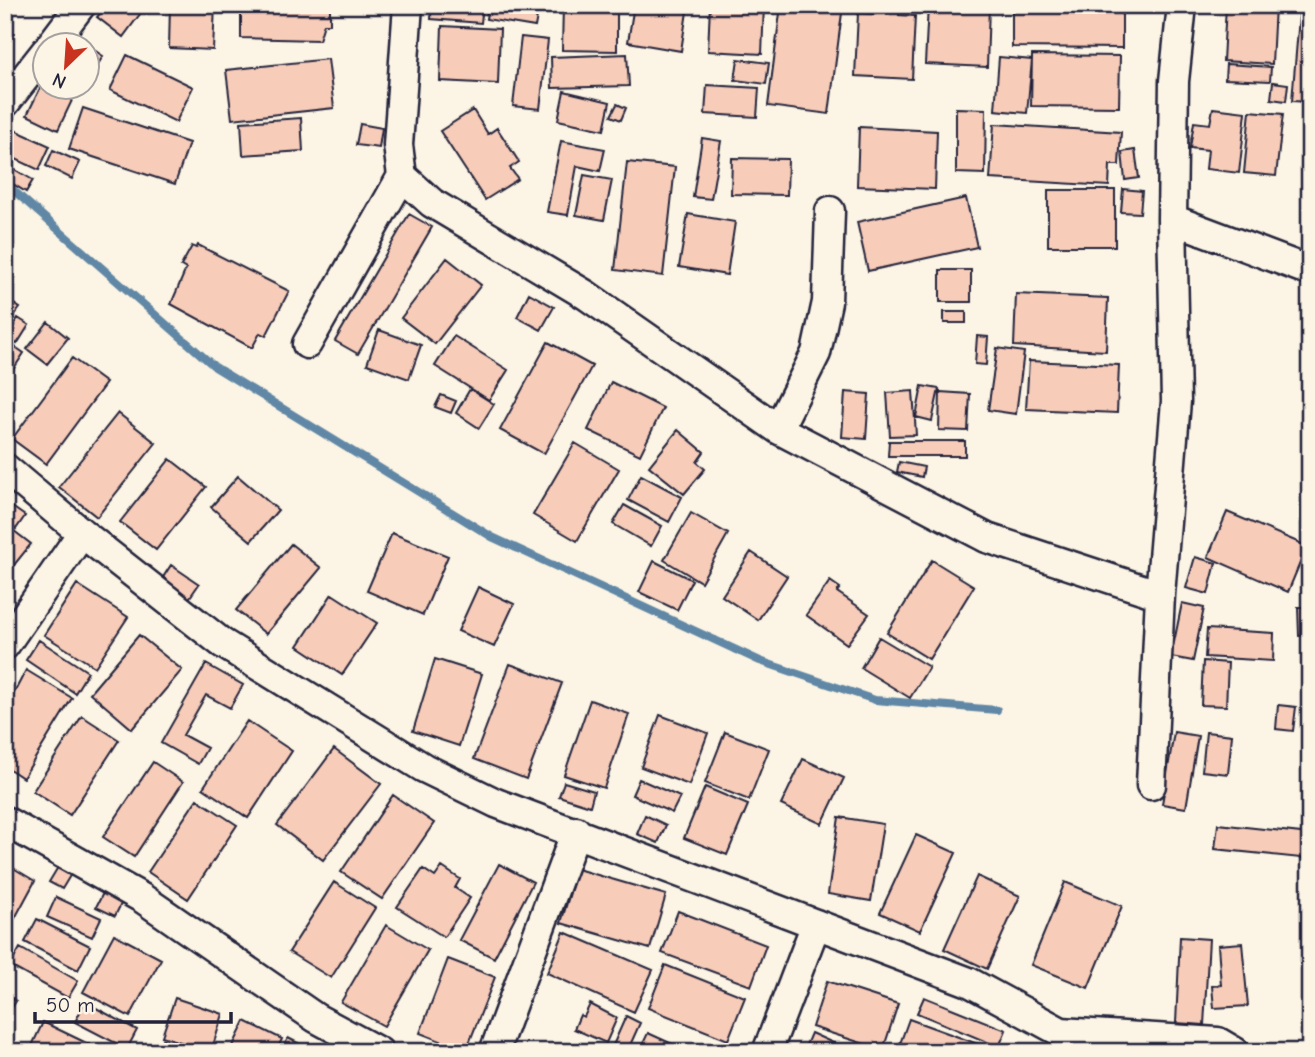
<svg xmlns="http://www.w3.org/2000/svg" width="1315" height="1057" font-family="'Comic Neue',sans-serif">
<style>
.lines{fill:none;stroke-linecap:round;stroke-linejoin:round}
.stream{stroke:#6187a5;stroke-width:8}
.building{fill:#f7ccb9;stroke:#22223b;stroke-width:2}
.minor-casing{stroke:#22223b;stroke-width:33}
.minor{stroke:#fcf5e5;stroke-width:28}
</style>
<rect width="100%" height="100%" fill="#fcf5e5"/>
<filter id="ink" filterUnits="userSpaceOnUse"><feTurbulence type="fractalNoise" baseFrequency=".0143" numOctaves="2"/><feDisplacementMap in="SourceGraphic" scale="14" xChannelSelector="R" yChannelSelector="G"/><feConvolveMatrix kernelMatrix="1 2 1 2 8 2 1 2 1" color-interpolation-filters="sRGB"/></filter>
<g filter="url(#ink)">
<g class="lines">
<path class="stream" d="M5,183L215,367L492,537L760,661L875,700L997,710"/>
</g>
<path class="building" d="M107,5H136L143,10L123,37L97,17Z
M170,5H215L213,50L169,48Z
M241,5H330V24H324L319,40L241,38Z
M432,5H483L481,23L431,19Z
M488,5H539L535,27L486,19Z
M563,5H617V51L562,50Z
M634,5H688L681,51L628,42Z
M710,5H764L762,54L708,51Z
M781,5H843L829,114L768,106Z
M875,5H900L899,15L915,16L912,79L855,76L858,13L875,14Z
M928,5H989L987,67L925,64Z
M1012,5H1122V48L1012,47Z
M1226,5H1275L1272,64L1223,61Z
M1300,5H1310V102L1292,101Z
M442,26L500,29L498,84L440,81Z
M521,37L548,40L540,109L513,106Z
M88,46L103,56L88,81Z
M627,54L629,86L552,88L551,57Z
M127,55L193,87L176,122L110,90Z
M1032,55L1120,56L1119,107L1031,106Z
M999,57L1032,60L1027,113L995,110Z
M328,59L334,108L232,119L226,70Z
M738,59L769,63L766,84L735,80Z
M1226,64L1271,67L1270,81L1225,79Z
M44,80L46,88H61L75,94L58,130L27,115Z
M1273,82L1288,84L1286,101L1271,99Z
M707,85L759,88L757,117L705,114Z
M564,91L610,102L604,130L558,120Z
M617,104L626,108L621,120L611,116Z
M83,108L189,143L175,184L69,149Z
M956,108L986,109L985,174L956,173Z
M1213,108L1246,112L1239,173L1206,169L1208,150L1190,148L1194,122L1210,124Z
M473,110L488,134L497,128L519,162L510,168L518,179L485,200L440,131Z
M1250,111L1283,114L1276,176L1244,173Z
M301,118L303,151L243,155L241,122Z
M360,124L382,128L379,148L356,145Z
M994,124L1121,132L1119,165H1110L1109,186L990,179Z
M8,127L50,146L39,170L5,154Z
M859,127L937,131L935,189L857,186Z
M702,138L721,141L711,199L693,197Z
M561,141L605,149L600,171L577,166L568,215L547,212Z
M53,150L80,162L72,179L46,166Z
M1135,150L1139,178L1125,180L1122,152Z
M732,158L788,159L787,195L731,194Z
M627,162L675,167L663,276L615,270Z
M5,164L33,180L26,192L5,179Z
M584,175L612,180L604,220L576,215Z
M1123,189L1142,191L1140,213L1121,212Z
M1048,190H1115V246H1048Z
M966,198L977,247L868,271L857,222Z
M409,214L432,227L358,354L335,341Z
M688,214L735,222L727,275L679,267Z
M198,245L289,291L266,336L260,333L252,348L171,304L186,269L181,266L192,246L196,248Z
M447,258L481,285L435,344L401,318Z
M940,270H971V302H940Z
M529,293L554,307L541,330L517,317Z
M1016,294L1108,298L1106,351L1014,346Z
M5,298L20,308L5,328Z
M944,312H966V323H944Z
M18,318L29,325L17,344L6,337Z
M48,322L68,338L47,364L27,349Z
M379,330L421,345L409,379L367,364Z
M454,336L508,370L489,400L435,366Z
M977,336L988,337L986,365L975,364Z
M5,340L24,353L5,382Z
M548,342L592,366L544,454L500,430Z
M997,348L1024,352L1016,414L988,410Z
M72,358L106,383L46,464L12,439Z
M1029,361L1119,365L1117,413L1026,409Z
M611,382L663,408L640,455L588,430Z
M922,386L939,389L932,421L916,417Z
M470,389L494,404L479,428L456,413Z
M913,391L916,435L890,436L887,393Z
M845,392L869,394L866,439L842,437Z
M940,392L970,394L968,431L939,430Z
M441,395L456,401L451,413L435,407Z
M118,413L156,443L97,517L59,487Z
M678,430L704,452L697,462L705,469L684,494L649,466Z
M889,441H965V456H888Z
M575,443L619,469L577,541L533,515Z
M170,459L206,487L156,550L120,522Z
M899,462L924,467L922,477L897,472Z
M641,475L682,497L669,522L628,500Z
M238,476L278,510L251,541L211,507Z
M5,502L25,516L16,529L5,521Z
M624,505L662,526L651,546L613,524Z
M1227,512L1307,546L1288,592L1208,557Z
M691,513L728,534L701,582L664,560Z
M5,524L31,544L6,575H5Z
M392,533L448,556L423,615L367,591Z
M291,544L321,568L266,634L236,610Z
M751,552L787,576L758,620L722,596Z
M1195,557L1216,563L1208,594L1186,588Z
M932,560L974,586L929,659L887,633Z
M654,561L692,580L677,610L639,592Z
M171,565L199,584L188,600L160,582Z
M830,581L840,588L837,592L869,614L847,644L806,615Z
M77,584L128,617L95,667L44,635Z
M478,587L514,604L494,647L458,631Z
M332,594L377,623L342,675L298,646Z
M1182,603L1204,608L1193,661L1171,657Z
M1298,607H1310V635L1299,636Z
M1207,629L1274,633L1273,661L1205,657Z
M139,635L182,670L132,729L90,693Z
M879,637L929,667L910,698L861,668Z
M39,640L88,672L75,693L26,660Z
M435,659L482,674L459,746L413,731Z
M1203,661L1228,663L1226,706L1201,705Z
M206,664L243,685L230,708L206,695L183,735L207,748L198,764L161,743Z
M510,664L562,683L526,779L474,759Z
M26,670L72,698L23,778L5,766V710Z
M590,700L629,714L604,788L564,775Z
M1278,705L1296,707L1293,731L1276,729Z
M660,715L708,733L689,785L641,767Z
M82,716L119,740L70,815L33,791Z
M247,721L292,751L248,818L203,788Z
M725,732L769,749L749,800L705,783Z
M1174,732L1198,736L1186,808L1162,804Z
M1206,732L1232,735L1228,774L1202,771Z
M334,749L381,784L323,860L277,825Z
M803,759L844,778L822,824L781,805Z
M153,762L183,782L134,857L103,837Z
M639,779L680,797L672,813L632,795Z
M564,782L594,791L590,806L559,796Z
M705,787L748,805L727,855L684,838Z
M393,795L434,823L382,899L341,872Z
M197,799L237,825L188,899L148,872Z
M645,815L666,825L658,843L637,834Z
M839,817L883,824L871,901L828,894Z
M1218,824L1310,834V859L1215,849Z
M916,835L956,853L920,931L880,913Z
M5,863L35,881L7,933L5,932Z
M499,864L533,882L494,958L459,940Z
M58,867L71,874L62,889L49,882Z
M442,867L460,879L455,888L470,898L444,937L397,907L423,869L435,877Z
M577,869L666,895L650,949L561,923Z
M977,876L1020,896L987,969L944,949Z
M334,882L375,908L331,978L289,952Z
M1065,882L1122,906L1088,988L1031,965Z
M103,893L122,902L115,916L96,907Z
M56,897L101,918L92,937L47,917Z
M678,911L766,945L751,986L662,953Z
M37,919L90,946L78,970L25,942Z
M386,925L428,950L384,1026L341,1002Z
M564,932L653,970L634,1012L547,973Z
M114,934L161,959L130,1017L83,992Z
M1180,937L1209,939L1204,1025L1176,1023Z
M1242,943L1248,1006L1214,1008L1212,986L1221,985L1218,945Z
M20,948L78,981L68,998L10,966Z
M448,959L495,977L466,1051L420,1033Z
M665,965L745,997L728,1040L648,1008Z
M827,981L898,1004L883,1050L812,1027Z
M5,994L16,1001L5,1019Z
M924,997L1006,1030L999,1047L917,1013Z
M175,998L223,1014L211,1052H180L183,1043L162,1036Z
M85,1002L137,1030L127,1049L75,1022Z
M590,1004L617,1018L606,1043L574,1029L580,1015L584,1017Z
M626,1016L640,1023L627,1052H610Z
M909,1019L997,1051V1052H897Z
M245,1021L282,1039L276,1052H230Z
M43,1022L105,1052H29Z
M648,1033L690,1052H639Z
M811,1033L853,1052H803Z
M288,1038L302,1045L299,1052H281Z
M163,1039L180,1046L178,1052H158Z"/>
<g class="lines">
<defs>
<path id="minor" d="M50,46L81,5
M5,103L46,51
M402,176L432,203L586,295L778,429L987,538L1160,595
M1172,219L1310,271
M307,344L402,176L398,145L408,5
M778,429L816,353L827,302L830,211
M5,468L82,533L222,643L424,768L496,803L969,982L1061,1032L1218,1042L1235,1052
M5,645L82,533
M1151,785L1160,595L1176,401L1172,219L1174,81L1182,5
M5,821L142,898L316,1018L379,1052
M494,1052L576,831
M767,1052L816,924"/>
</defs>
<use href="#minor" class="minor-casing"/>
<use href="#minor" class="minor"/>
</g>
</g>
<rect width="1315" height="1057" fill="none" stroke="#fcf5e5" stroke-width="28"/>
<rect x="14" y="14" width="1287" height="1029" fill="none" stroke="#22223b" stroke-width="2.5" filter="url(#ink)"/>
<g transform="translate(66 66) rotate(205)"><circle r="33" fill="#fcf5e5" stroke="#a5a1a1" stroke-width="2"/>
<path d="M0-5L12 26L0 18L-12 26Z" fill="#c8321e"/>
<text y="-10" font-size="19" font-weight="bold" text-anchor="middle" fill="#22223b">N</text>
</g>
<path d="M35 1012v10h196v-10" fill="none" stroke="#22223b" stroke-width="3.5"/>
<text x="46" y="1012" font-size="21" fill="#22223b" stroke="#fcf5e5" stroke-width="5" paint-order="stroke">50 m</text>
</svg>
